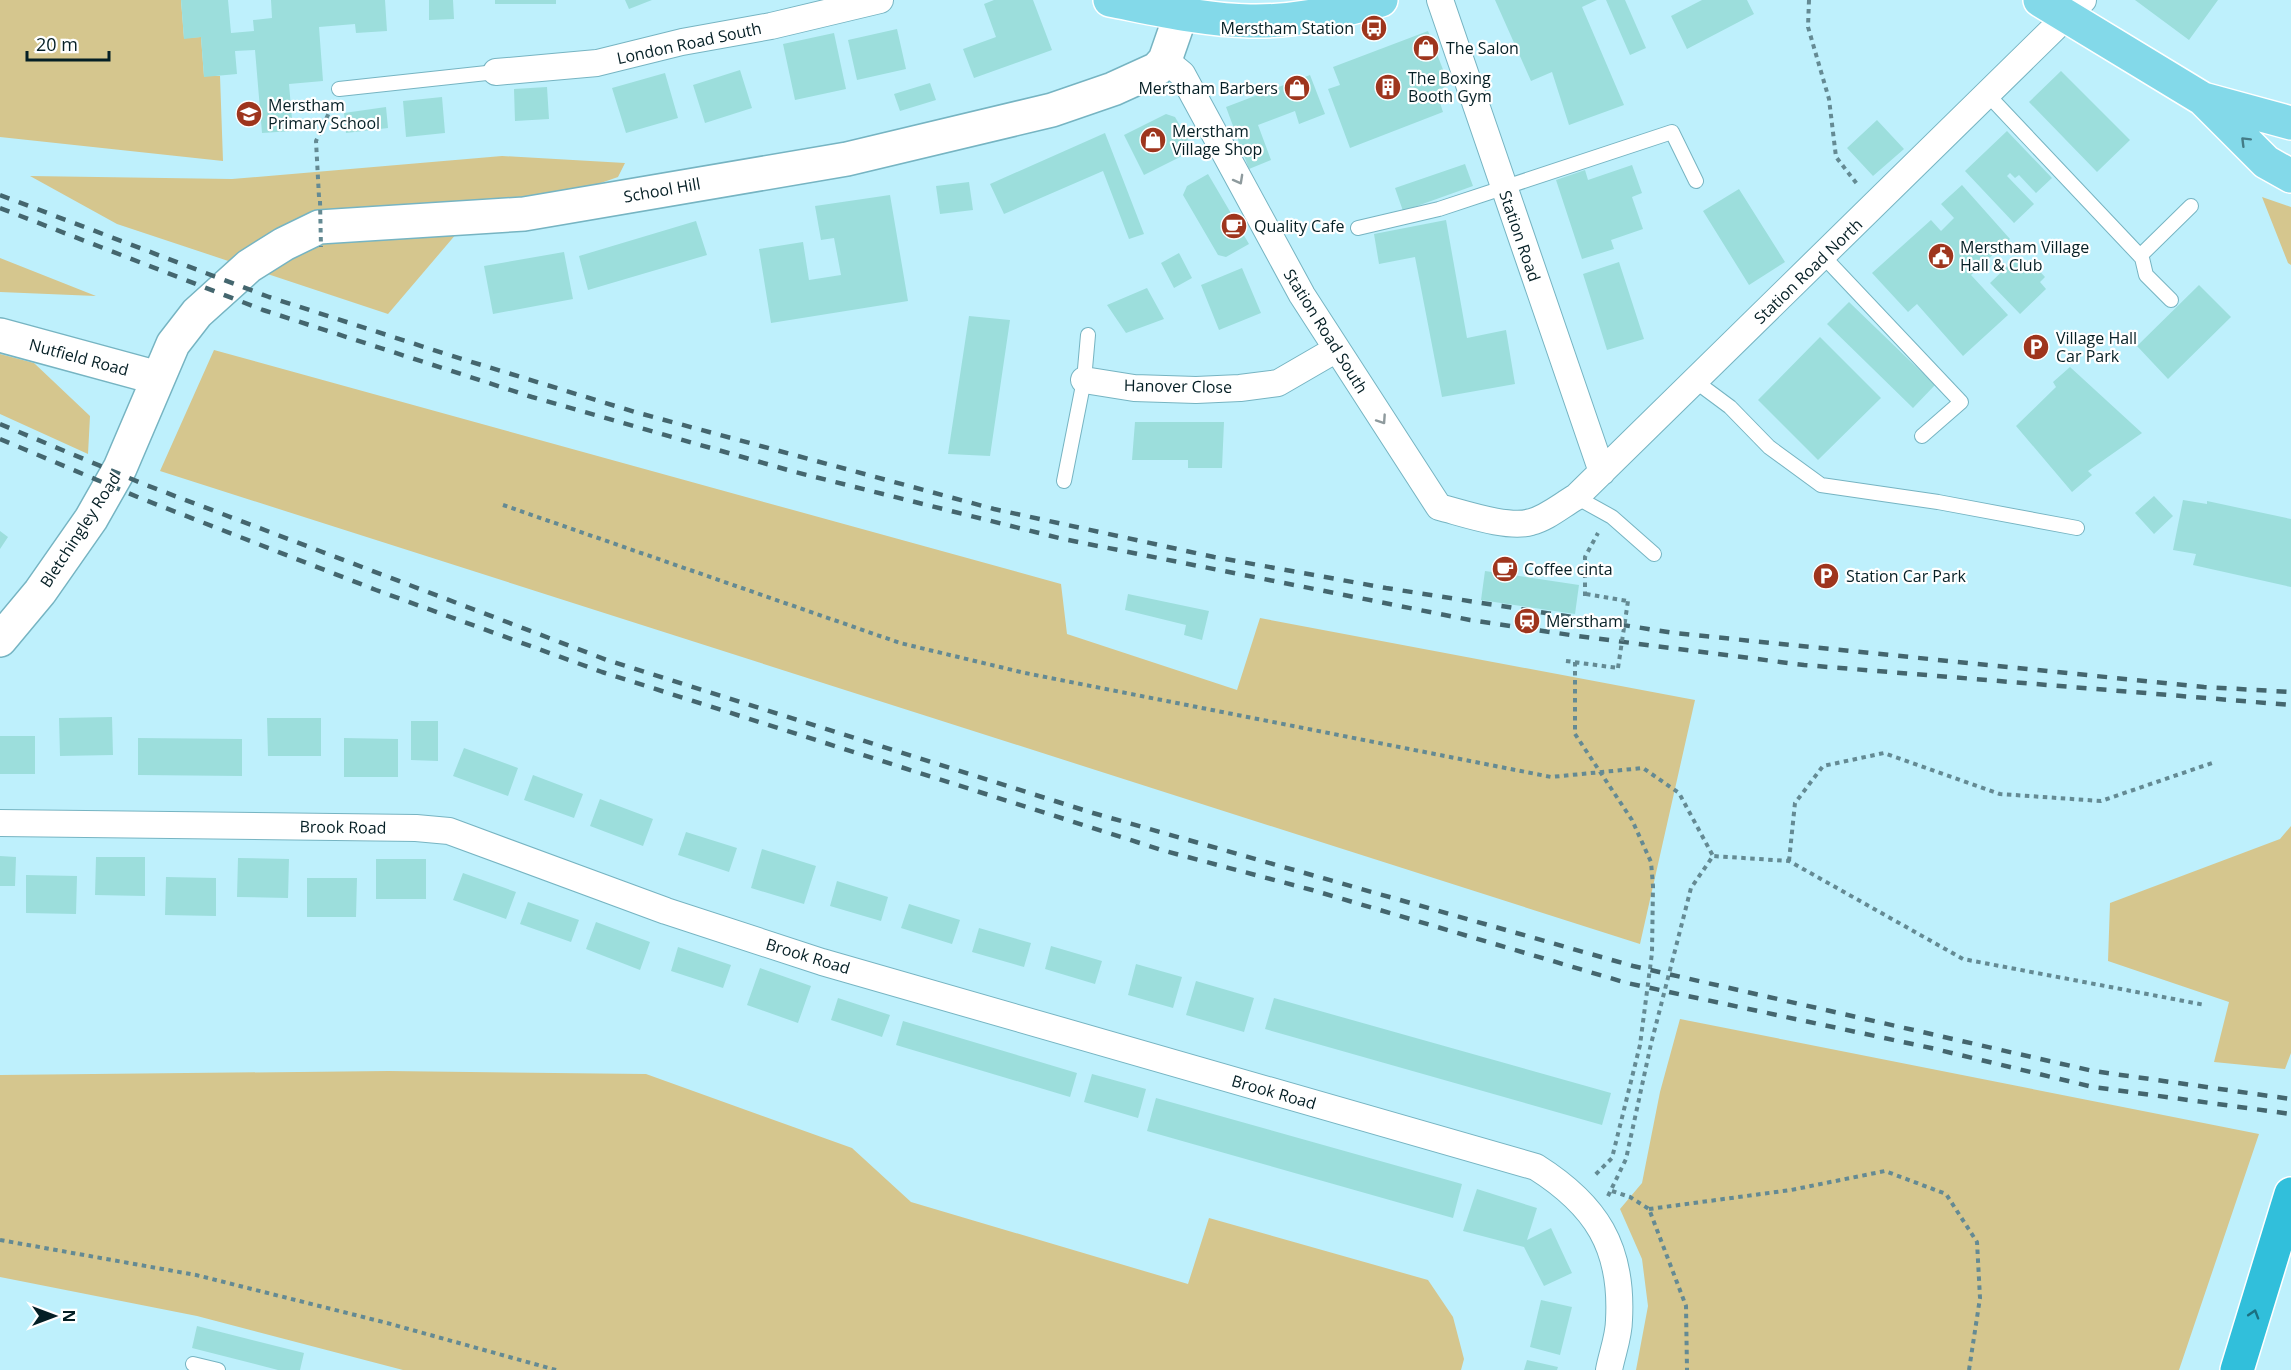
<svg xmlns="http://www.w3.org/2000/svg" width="2291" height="1370" font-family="'Open Sans',sans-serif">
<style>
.green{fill:#d5c68e}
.building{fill:#9cdedc}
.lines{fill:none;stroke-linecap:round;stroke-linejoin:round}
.service-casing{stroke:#76b4c2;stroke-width:16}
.minor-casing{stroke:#76b4c2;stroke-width:28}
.tertiary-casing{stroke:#76b4c2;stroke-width:36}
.primary-casing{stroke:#fff;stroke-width:36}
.motorway-casing{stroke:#fff;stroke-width:36}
.path{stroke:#648a93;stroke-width:4;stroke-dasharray:4.5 4.5;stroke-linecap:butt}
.service{stroke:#fff;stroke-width:14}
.minor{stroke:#fff;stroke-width:26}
.tertiary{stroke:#fff;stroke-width:33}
.primary{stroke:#83d9e9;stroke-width:33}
.motorway{stroke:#31bfdb;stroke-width:33}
.rail{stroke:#44666e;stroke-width:4.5;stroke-dasharray:10 10;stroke-linecap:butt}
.path-bridge{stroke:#648a93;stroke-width:4;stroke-dasharray:4.5 4.5;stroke-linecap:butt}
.oneway{stroke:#447c87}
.oneway2{stroke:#8e9a9d}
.oneway3{stroke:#1b6f80}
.labels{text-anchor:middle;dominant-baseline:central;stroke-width:4.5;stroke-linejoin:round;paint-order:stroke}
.poi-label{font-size:16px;fill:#051f25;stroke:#fff;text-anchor:start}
.street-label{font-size:16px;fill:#051f25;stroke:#fff}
</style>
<rect width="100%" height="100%" fill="#bef0fc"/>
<path class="green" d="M0,0H181L184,38L201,37L204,76H220L223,161L0,137Z
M502,156L625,163L618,177L457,233L388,314L117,224L30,176L232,179Z
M2262,197L2291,207V265L2288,263Z
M0,258L96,296L0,292Z
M214,350L1061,584L1067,634L1237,690L1260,618L1695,700L1640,944L160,471Z
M0,354L34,363L90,416L88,454L0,414Z
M2291,826V1053L2285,1069L2214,1062L2229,1002L2108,961L2110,903L2280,839Z
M1680,1019L2259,1134L2179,1370H1636L1648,1306L1642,1259L1620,1209L1642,1183L1660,1092Z
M388,1071L646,1074L852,1148L911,1202L1188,1284L1209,1218L1428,1280L1453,1317L1464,1359L1461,1370H403L197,1316L0,1277V1075Z"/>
<path class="building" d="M181,0H228L231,33L254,31L253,20L272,18L271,0H385L387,31L356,33L355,24L319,27L323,81L289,84L293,131L262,133L255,50L235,51L237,74L204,77L201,37L184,39Z
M429,0H453L454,19L429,20Z
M495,0H556V4H495Z
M625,0H652L629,9Z
M994,0H1033L1052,50L974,78L963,49L996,37L984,4Z
M1495,0H1597L1582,7L1624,105L1569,125L1552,72L1531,81Z
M1606,0H1625L1646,48L1630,55Z
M1702,0H1747L1754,14L1687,49L1671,16Z
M2135,0H2218L2189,40Z
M897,29L906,69L857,80L848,40Z
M1428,31L1449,85L1436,91L1443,112L1350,148L1328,89L1340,85L1333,67Z
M834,33L846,89L795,100L783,44Z
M740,70L752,108L705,123L693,85Z
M2061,71L2130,140L2097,172L2029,102Z
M665,73L678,118L626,133L612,88Z
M1310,75L1325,114L1299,124L1295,111L1258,125L1271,160L1249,169L1226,107Z
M930,83L936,100L900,111L894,94Z
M547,87L549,119L515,121L514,89Z
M442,97L445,133L406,137L403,101Z
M386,107L388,128L346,133L344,113Z
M1166,114L1175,117L1194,150L1144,175L1124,135Z
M1877,120L1904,149L1873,176L1847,148Z
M2007,131L2052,178L2036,193L2019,175L2015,178L2010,173L2007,176L2034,204L2014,223L1965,171Z
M1105,133L1144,234L1129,239L1103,171L1004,214L990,184Z
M1465,164L1473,186L1403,211L1395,188Z
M1632,165L1642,193L1632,197L1643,229L1611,240L1614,249L1582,259L1556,180L1585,170L1588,180Z
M1208,174L1249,244L1226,257L1218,255L1183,195L1187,186Z
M969,182L973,210L940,214L936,186Z
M1962,185L2010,239L1971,275L2008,315L1963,356L1917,304L1908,312L1872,273L1931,220L1941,231L1954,218L1941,204Z
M1739,189L1785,262L1749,285L1703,211Z
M890,195L908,301L771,323L759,249L803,242L809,280L841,275L834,238L821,240L815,206Z
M1446,220L1467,338L1506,330L1515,384L1442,397L1415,257L1379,264L1374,234Z
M696,221L707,255L588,290L579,256Z
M564,252L573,299L493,314L484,266Z
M1179,253L1192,278L1174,288L1161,263Z
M2016,258L2025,268L2031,262L2045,277L2040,282L2046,289L2020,314L1990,283Z
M1619,262L1644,339L1607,350L1583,274Z
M1242,268L1261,313L1219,330L1201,285Z
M2199,285L2231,317L2168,379L2137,346Z
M1147,288L1164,319L1126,333L1107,305Z
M1849,302L1935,385L1913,408L1827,324Z
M969,316L1010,320L990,456L948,454Z
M1820,337L1881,398L1818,460L1758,400Z
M2070,367L2142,433L2088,471L2092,475L2072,492L2016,426L2056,387L2053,382Z
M1135,422H1224L1222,468H1188V460H1132Z
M2154,496L2173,516L2154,534L2135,513Z
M2183,500L2207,504V501L2291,519V587L2193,565L2196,554L2173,550Z
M0,531L8,537L0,549Z
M1485,571L1579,585L1575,614L1481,600Z
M1128,594L1209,611L1202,640L1184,635L1186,625L1125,610Z
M112,717L113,755L60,756L59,718Z
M267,718H321V756H268Z
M411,721H438V761L411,760Z
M0,736H35V774H0Z
M138,738L242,739V776L138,775Z
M344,738L398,739V777H344Z
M464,748L518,768L508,796L453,776Z
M533,775L583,794L574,818L524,800Z
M600,799L653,819L643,846L590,826Z
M686,832L737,848L729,872L678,855Z
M762,849L816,866L804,904L751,888Z
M0,856L16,857L15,886H0Z
M96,857H145V896L95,895Z
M238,858L289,859L288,898L237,897Z
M376,859H426V899H376Z
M463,873L516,892L506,919L453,900Z
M26,875L77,876L76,914L26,913Z
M166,877L216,878V916L165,915Z
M307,878H357L356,917H307Z
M837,881L888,897L881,921L830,906Z
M528,902L579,920L571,942L520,924Z
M909,904L960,920L952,944L901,928Z
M596,922L650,942L640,970L586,949Z
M979,928L1031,943L1024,967L972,952Z
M1051,946L1102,961L1095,984L1045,969Z
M678,947L731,965L723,988L671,971Z
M1136,964L1182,977L1173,1008L1128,995Z
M760,968L811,986L798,1023L747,1005Z
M1196,981L1254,998L1244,1032L1186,1015Z
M838,998L890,1015L882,1037L831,1020Z
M1274,998L1611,1093L1602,1125L1265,1029Z
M903,1021L1077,1073L1070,1097L896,1045Z
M1092,1074L1146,1089L1138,1118L1084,1102Z
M1156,1098L1462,1184L1453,1218L1147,1131Z
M1477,1189L1537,1208L1527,1240L1551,1228L1572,1273L1544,1286L1524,1247L1463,1231Z
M1541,1300L1572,1307L1560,1355L1530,1347Z
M197,1326L304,1353L300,1370H278L192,1348Z
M1527,1360L1558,1367L1557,1370H1524Z"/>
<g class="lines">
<defs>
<path id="service" d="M339,89L496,72
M1988,95L2142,258L2146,275L2171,300
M1358,228L1439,209L1672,132L1696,181
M1823,256L1961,402L1922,436
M2140,256L2191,206
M1695,381L1730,407L1769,447L1821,485L1938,502L2077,528
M1064,481L1084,380L1088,335
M1576,497L1612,517L1654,554
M193,1364L218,1370"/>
<path id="minor" d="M1440,0L1602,472
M1165,60L1182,74L1302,295L1439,507C1463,513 1508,529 1531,522C1547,518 1562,505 1576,497L2083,0
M496,72L597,63L682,42L771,26L880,0
M1084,380L1134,388L1196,390L1240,388L1278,383L1335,350
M0,823L416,828L449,831L666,911L822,962L1536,1167C1596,1205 1623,1247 1619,1320C1619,1336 1612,1354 1609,1370"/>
<path id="tertiary" d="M0,335L158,378
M0,640L40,592L91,519L120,468L173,344L197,313L249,266L284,244L319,227L524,214L847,159L1052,110L1113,89L1157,69L1165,60L1181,14"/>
<path id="primary" d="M1110,0C1156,9 1203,20 1250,21C1295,22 1338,12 1381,0
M2040,0L2203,99L2266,162L2291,176
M2203,99L2291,123"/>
<path id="motorway" d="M2237,1370L2291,1194"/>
</defs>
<use href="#service" class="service-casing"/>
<use href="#minor" class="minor-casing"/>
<use href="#tertiary" class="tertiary-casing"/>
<use href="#primary" class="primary-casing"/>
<use href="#motorway" class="motorway-casing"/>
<path class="path" d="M1809,0L1808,27L1829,99L1836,157L1857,184
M319,197L316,141L332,106
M503,505L900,643L1025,673L1551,777L1643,768L1679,793L1713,856
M1586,594L1628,601
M1585,596V557L1598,533
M1566,661L1618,668
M1575,662V734L1632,820L1651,862L1653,886L1652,953L1640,1045L1612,1158L1593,1177
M1789,861L1795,803L1823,766L1884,753L2000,794L2101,801L2215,762
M1612,1191L1630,1197L1649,1209L1686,1306L1687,1370
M1608,1196L1626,1159L1651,1044L1691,888L1713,856L1789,861L1963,959L2205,1005
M1649,1209L1791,1190L1885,1171L1946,1194L1977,1242L1980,1298L1969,1370
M0,1240L196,1275L387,1323L556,1370"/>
<use href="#service" class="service"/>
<use href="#minor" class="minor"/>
<use href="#tertiary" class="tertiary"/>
<use href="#primary" class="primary"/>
<use href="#motorway" class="motorway"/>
<path class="rail" d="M0,195L269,297L449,355L635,412L994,509L1214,557L1386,588L1674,633L2204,687L2291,692
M0,208L263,310L532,397L795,472L1063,539L1470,620L1577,636L1804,665L2291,705
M0,424L146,485L607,660L1093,813L1633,966L2093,1071L2291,1099
M0,439L140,498L376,590L602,672L1165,851L1312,890L1627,983L1931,1048L2093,1087L2291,1114"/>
<path class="path-bridge" d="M320,201L321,247
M1618,668L1628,601"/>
</g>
<defs><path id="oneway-chevron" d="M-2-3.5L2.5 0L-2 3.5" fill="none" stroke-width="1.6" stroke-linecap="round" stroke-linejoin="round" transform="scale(1.5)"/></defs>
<use class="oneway" href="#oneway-chevron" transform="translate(2245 141) rotate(-135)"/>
<g class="oneway2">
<use href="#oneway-chevron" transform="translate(1239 180) rotate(61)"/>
<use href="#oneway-chevron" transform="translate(1382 420) rotate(56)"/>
</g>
<use class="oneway3" href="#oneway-chevron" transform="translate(2254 1314) rotate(-73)"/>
<defs>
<symbol id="bus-disc" viewBox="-11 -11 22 22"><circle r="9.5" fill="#9e351d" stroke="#fff"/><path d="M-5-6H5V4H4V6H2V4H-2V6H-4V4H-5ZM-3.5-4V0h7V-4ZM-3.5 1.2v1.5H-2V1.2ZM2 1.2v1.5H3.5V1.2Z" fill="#fff"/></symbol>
<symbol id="shop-disc" viewBox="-11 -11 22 22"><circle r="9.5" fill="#9e351d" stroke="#fff"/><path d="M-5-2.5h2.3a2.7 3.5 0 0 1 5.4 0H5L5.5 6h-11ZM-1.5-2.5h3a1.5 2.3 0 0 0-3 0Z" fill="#fff"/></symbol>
<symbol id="building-disc" viewBox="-11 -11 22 22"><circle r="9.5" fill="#9e351d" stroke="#fff"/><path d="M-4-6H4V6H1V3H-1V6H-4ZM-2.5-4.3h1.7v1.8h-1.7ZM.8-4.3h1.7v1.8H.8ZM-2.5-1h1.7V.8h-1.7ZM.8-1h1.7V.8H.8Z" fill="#fff"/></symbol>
<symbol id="school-disc" viewBox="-11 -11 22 22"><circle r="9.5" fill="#9e351d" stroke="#fff"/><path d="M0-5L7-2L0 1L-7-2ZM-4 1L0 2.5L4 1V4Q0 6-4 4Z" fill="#fff"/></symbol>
<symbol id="cafe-disc" viewBox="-11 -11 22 22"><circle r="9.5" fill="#9e351d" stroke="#fff"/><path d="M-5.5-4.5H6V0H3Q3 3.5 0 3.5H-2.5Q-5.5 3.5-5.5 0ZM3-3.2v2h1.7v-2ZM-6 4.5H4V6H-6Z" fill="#fff"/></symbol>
<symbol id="civic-disc" viewBox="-11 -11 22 22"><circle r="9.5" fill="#9e351d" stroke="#fff"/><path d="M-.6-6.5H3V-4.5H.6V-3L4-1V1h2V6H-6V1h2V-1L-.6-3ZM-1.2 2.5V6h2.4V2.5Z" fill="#fff"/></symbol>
<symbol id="parking-disc" viewBox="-11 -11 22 22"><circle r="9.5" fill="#9e351d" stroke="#fff"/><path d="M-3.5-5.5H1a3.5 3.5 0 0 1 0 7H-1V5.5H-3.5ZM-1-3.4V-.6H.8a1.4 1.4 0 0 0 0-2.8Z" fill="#fff"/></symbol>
<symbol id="station-disc" viewBox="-11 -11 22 22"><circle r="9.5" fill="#9e351d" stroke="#fff"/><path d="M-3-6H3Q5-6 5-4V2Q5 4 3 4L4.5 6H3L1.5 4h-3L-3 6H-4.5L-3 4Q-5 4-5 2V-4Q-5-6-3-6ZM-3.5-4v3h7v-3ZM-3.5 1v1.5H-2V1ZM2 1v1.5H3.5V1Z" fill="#fff"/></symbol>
</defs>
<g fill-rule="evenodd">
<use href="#bus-disc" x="1359" y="13" width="30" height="30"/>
<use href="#shop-disc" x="1411" y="33" width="30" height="30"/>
<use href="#building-disc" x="1373" y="72" width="30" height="30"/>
<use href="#shop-disc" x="1282" y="73" width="30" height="30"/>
<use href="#school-disc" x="234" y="99" width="30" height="30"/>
<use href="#shop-disc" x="1138" y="125" width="30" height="30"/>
<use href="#cafe-disc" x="1219" y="211" width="30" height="30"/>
<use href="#civic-disc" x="1926" y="241" width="30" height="30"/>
<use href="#parking-disc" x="2021" y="332" width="30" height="30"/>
<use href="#cafe-disc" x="1490" y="554" width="30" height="30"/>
<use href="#parking-disc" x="1811" y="561" width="30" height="30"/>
<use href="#station-disc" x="1512" y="606" width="30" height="30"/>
</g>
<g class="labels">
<g class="poi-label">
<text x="1354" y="28" text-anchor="end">Merstham Station</text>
<text x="1446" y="48">The Salon</text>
<text x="1408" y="78">The Boxing<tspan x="1408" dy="18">Booth Gym</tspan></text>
<text x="1278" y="88" text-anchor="end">Merstham Barbers</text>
<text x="268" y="105">Merstham<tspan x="268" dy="18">Primary School</tspan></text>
<text x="1172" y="131">Merstham<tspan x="1172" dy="18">Village Shop</tspan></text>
<text x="1254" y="226">Quality Cafe</text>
<text x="1960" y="247">Merstham Village<tspan x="1960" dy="18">Hall &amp; Club</tspan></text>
<text x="2056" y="338">Village Hall<tspan x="2056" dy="18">Car Park</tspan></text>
<text x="1524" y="569">Coffee cinta</text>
<text x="1846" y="576">Station Car Park</text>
<text x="1546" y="621">Merstham</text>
</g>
<g class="street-label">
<text transform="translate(689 43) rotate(-12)">London Road South</text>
<text transform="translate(662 190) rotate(-10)">School Hill</text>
<text transform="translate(1520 236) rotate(71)">Station Road</text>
<text transform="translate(1808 271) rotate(-44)">Station Road North</text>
<text transform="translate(1326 331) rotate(58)">Station Road South</text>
<text transform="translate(79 357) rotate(15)">Nutfield Road</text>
<text transform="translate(1178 386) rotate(1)">Hanover Close</text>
<text transform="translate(80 530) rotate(-57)">Bletchingley Road</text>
<text transform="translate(343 827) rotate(1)">Brook Road</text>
<text transform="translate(808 956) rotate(17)">Brook Road</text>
<text transform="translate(1274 1092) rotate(16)">Brook Road</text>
</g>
</g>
<g transform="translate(54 1316) rotate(90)" stroke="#ffffff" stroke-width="4.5" paint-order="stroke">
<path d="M0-4.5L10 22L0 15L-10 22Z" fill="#051f25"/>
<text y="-9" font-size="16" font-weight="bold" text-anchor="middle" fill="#051f25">N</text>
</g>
<path d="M27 51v9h82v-9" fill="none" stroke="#051f25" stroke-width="3"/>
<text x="36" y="51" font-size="18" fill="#051f25" stroke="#ffffff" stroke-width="4.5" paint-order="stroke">20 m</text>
</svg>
